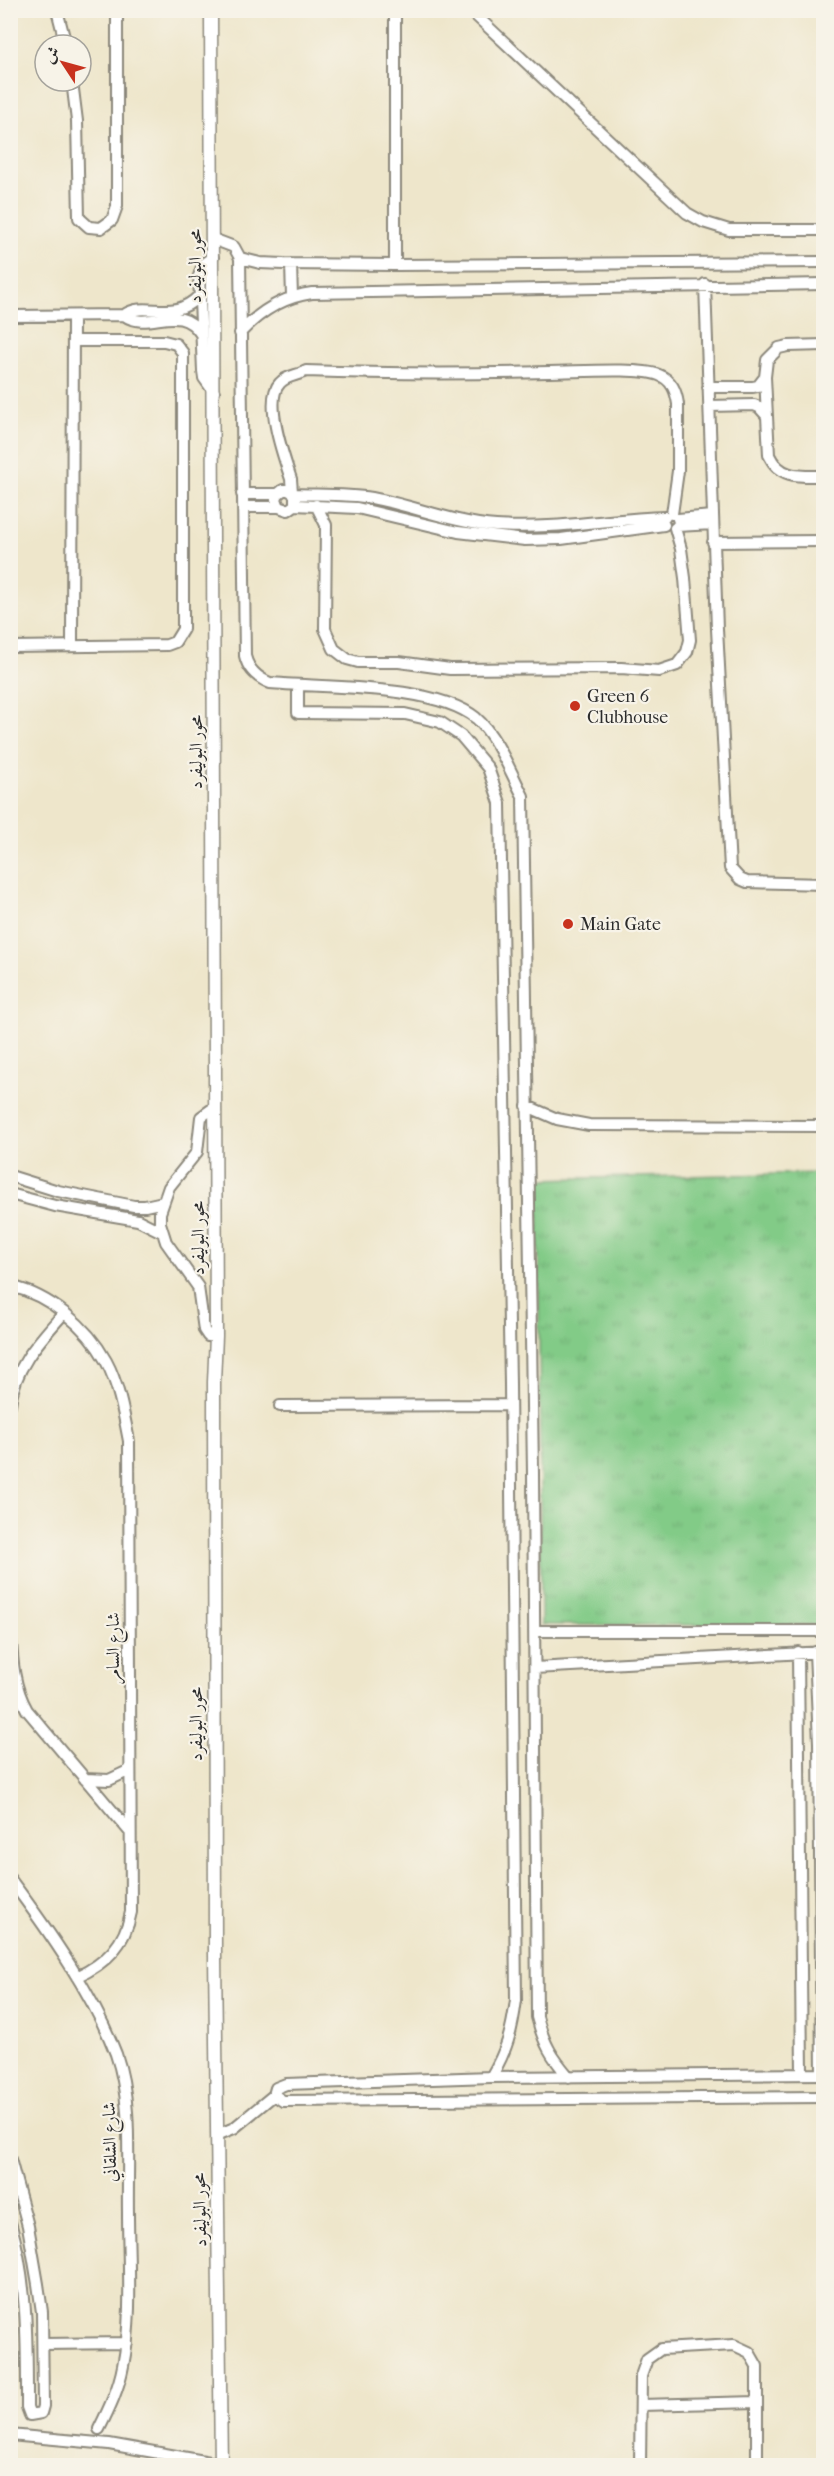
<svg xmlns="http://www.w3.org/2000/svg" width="834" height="2476" font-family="'IM FELL French Canon',Amiri,serif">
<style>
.park{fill:url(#park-tufts);stroke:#567b59;stroke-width:1.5}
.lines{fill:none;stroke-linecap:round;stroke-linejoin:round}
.minor-casing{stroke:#8c887b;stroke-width:14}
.tertiary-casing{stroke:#8c887b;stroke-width:15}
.minor{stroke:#fff;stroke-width:10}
.tertiary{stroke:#fff;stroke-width:12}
.poi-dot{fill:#c8321e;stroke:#f7f3e8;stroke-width:2}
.labels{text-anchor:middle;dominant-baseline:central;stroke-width:4.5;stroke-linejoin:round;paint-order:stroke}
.street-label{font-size:18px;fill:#2b2b2b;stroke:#f7f3e8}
.poi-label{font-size:18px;fill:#2b2b2b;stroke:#f7f3e8;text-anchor:start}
</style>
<defs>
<pattern id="park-tufts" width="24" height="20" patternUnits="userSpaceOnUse" patternTransform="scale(1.5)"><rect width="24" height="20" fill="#82cb87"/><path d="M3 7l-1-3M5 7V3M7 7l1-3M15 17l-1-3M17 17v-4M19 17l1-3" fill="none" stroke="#70ae75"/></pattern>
</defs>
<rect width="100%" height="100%" fill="#f7f3e8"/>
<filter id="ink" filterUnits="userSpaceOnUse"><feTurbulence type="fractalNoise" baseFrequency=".0167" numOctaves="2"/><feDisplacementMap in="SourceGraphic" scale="12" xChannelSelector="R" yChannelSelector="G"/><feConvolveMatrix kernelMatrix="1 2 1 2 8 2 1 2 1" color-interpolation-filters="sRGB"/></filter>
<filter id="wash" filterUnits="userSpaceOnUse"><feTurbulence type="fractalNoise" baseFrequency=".008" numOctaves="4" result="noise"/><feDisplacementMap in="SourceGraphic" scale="24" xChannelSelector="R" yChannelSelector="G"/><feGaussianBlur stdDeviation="1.35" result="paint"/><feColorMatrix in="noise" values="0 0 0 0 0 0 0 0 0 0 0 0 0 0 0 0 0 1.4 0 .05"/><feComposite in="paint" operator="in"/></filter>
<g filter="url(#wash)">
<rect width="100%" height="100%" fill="#eee6cb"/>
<path class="park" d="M823,1173V1625H541L538,1179Z"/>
</g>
<g filter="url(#ink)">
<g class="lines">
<defs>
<path id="minor" d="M57,10L66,45
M395,10V265
M470,10L687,213L703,222L729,230H824
M72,81L77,121L79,218L89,227L101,228L112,220L117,206V10
M213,239L234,247L240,258L245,656C248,669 258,678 270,683C325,688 434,684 476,718C496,735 511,773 523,796L533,1473L537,2017C544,2044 551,2056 569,2077
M213,257L203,264L199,276L203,371L204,378L214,392
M240,258L260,263L284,264L395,265L824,262
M291,264L292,297
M705,284L717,629L730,868L740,879L747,882L824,884
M124,315C149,333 179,300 201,334
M10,316L124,315C147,299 171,324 199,296
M240,333C259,312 283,297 312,293L824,284
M824,345L788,346L779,348L767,360L765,377L769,455C780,479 801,476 824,476
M708,387H753L758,386L765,377
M709,406L754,405L759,407L767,416
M292,492L291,479C284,458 263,400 280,383C287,375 297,376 306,371C387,374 468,374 549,372C576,372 637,367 659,375C672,380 676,391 678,404V471L672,514
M242,494H278L283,490H288L295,494V505L288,510L279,507L276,499L278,494
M295,494C320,495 347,494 372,498C414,506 454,523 496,526C553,530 608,519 665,517
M295,505L357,508L458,532L525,540L561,539L664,525
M316,505L326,525L325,629L334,649L347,659L358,662H399L450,669L621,668L659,671L677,665L687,652L690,640L685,578L681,549L675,528
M243,507H279
M678,519L712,516
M677,526L713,524
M713,542L824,541
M72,646L73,316
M10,647L167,645L175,642L183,629V353L176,344L164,341H73
M298,685V713L405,714L440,722L461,736L488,768L500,803L510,1384L516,2000C512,2031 507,2050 491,2077
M527,1106L557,1119L589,1125L824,1126
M215,1107L201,1117L197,1152L169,1187L160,1213V1223L166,1242L198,1287L204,1330L208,1336H216
M10,1176L58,1191L134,1206H145L163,1202
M10,1194L55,1206L138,1220L162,1232
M10,1286C49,1295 87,1326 106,1361C119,1385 124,1415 129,1441L131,1912C125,1945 106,1963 77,1977
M10,1405C14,1367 40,1340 64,1313
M280,1406L509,1405
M10,1625C12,1655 12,1684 27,1710L130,1832
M534,1631H824
M798,1652L802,2074
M815,1652L819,1743L822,2074
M535,1668L824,1652
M85,1779L109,1780L130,1770
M10,1879C49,1931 93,1994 116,2054C133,2103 127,2160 128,2212C128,2262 133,2316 123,2366C119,2388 109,2409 99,2429
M274,2095L283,2101L824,2097
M217,2135L234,2128L274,2095L276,2088L286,2084L491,2077L824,2074
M10,2159L28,2226L38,2284L42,2312L43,2406L41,2413L30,2415L27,2407C27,2345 28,2283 10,2222
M43,2344L127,2343
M641,2405L757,2402
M10,2435L109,2444L221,2464
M640,2466L641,2376L647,2359L661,2349L734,2345L749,2352L757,2366V2466"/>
<path id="tertiary" d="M211,10L216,1336L214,1382L215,1955L221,2466"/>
</defs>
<use href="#minor" class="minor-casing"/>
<use href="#tertiary" class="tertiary-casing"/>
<use href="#minor" class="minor"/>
<use href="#tertiary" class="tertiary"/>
</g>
</g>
<g class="poi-dot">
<circle cx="575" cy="706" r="6"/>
<circle cx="568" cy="924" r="6"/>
</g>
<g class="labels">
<g class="street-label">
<text transform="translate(195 266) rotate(-90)">محور البوليفرد</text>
<text transform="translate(196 752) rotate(-90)">محور البوليفرد</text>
<text transform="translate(198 1238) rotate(-90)">محور البوليفرد</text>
<text transform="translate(113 1648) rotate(-90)">شارع السامر</text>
<text transform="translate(196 1724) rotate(-90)">محور البوليفرد</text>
<text transform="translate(110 2142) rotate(-91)">شارع الشلقاني</text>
<text transform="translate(200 2210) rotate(-91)">محور البوليفرد</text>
</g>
<g class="poi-label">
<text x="587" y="696">Green 6<tspan x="587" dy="21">Clubhouse</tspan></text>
<text x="580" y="924">Main Gate</text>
</g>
</g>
<rect width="834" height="2476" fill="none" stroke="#f7f3e8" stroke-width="36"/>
<g transform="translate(63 63) rotate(306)"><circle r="28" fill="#f7f3e8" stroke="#a5a39c" stroke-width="1.5"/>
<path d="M0-4.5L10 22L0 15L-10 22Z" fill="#c8321e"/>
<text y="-9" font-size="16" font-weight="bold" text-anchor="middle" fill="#2b2b2b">ش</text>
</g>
</svg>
